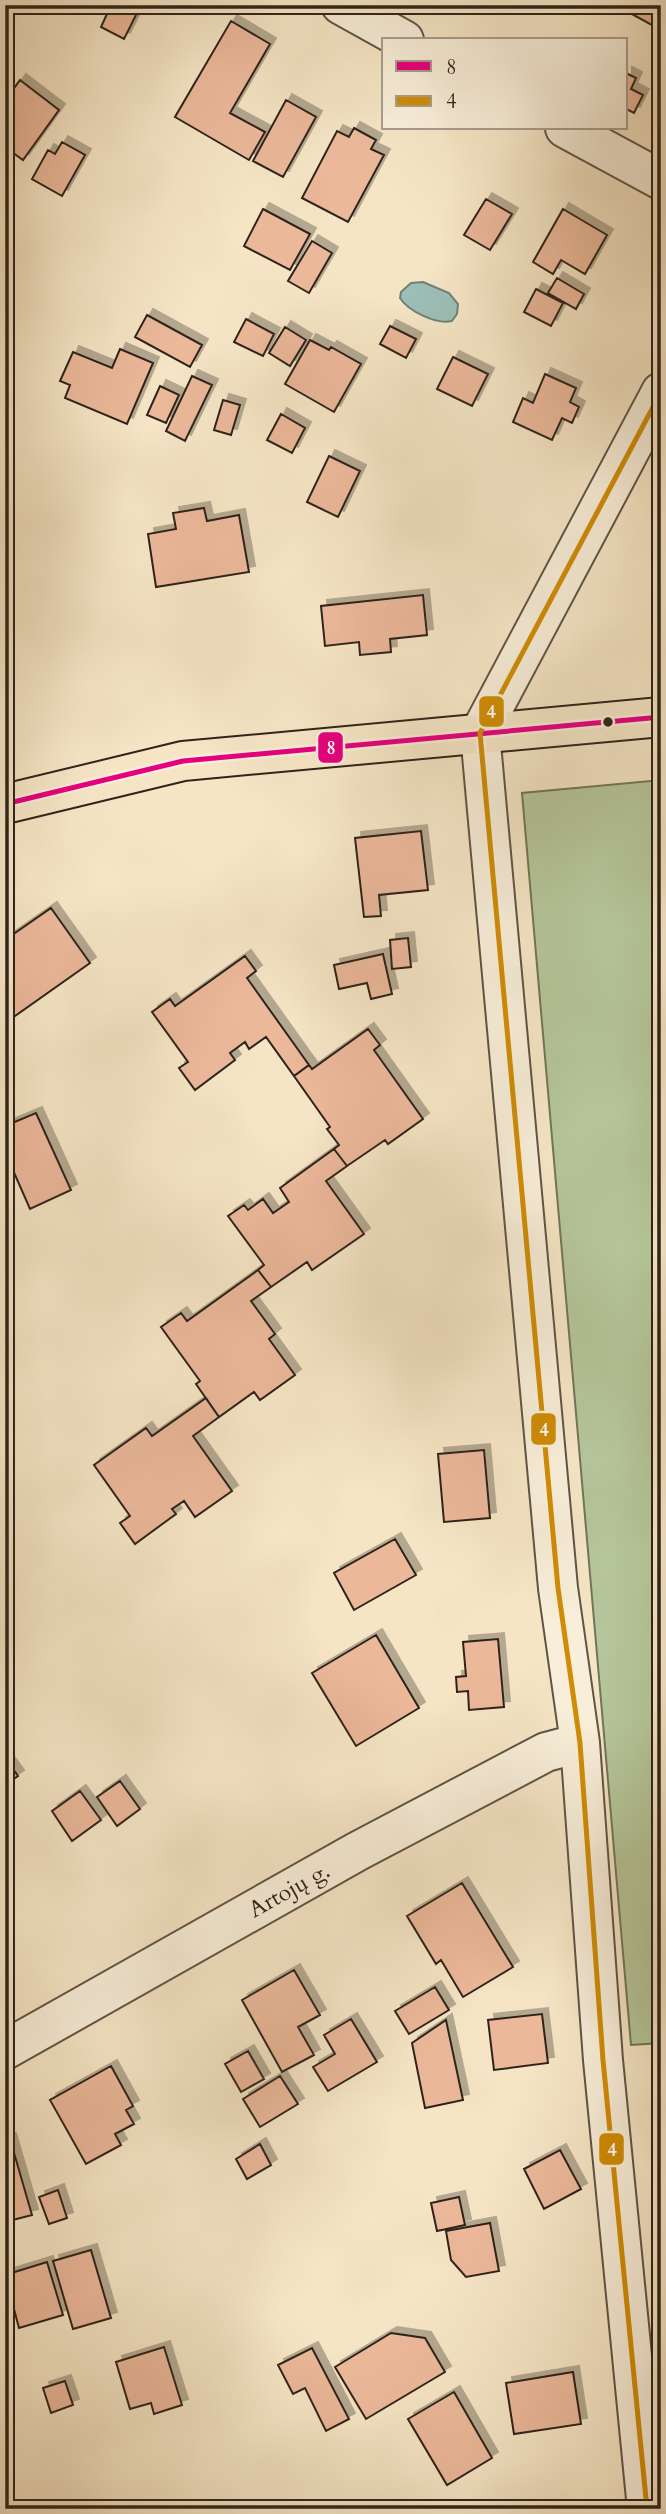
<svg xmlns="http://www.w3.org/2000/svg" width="666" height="2514" font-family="Cardo,serif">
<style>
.green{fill:#b5c69a;stroke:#72755a;stroke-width:2}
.water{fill:#9cbfb7;stroke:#708178;stroke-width:2}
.building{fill:#ebb89a;stroke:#2f241a;stroke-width:2;filter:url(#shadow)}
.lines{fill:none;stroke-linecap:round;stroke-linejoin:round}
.minor-casing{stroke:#605445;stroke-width:42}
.major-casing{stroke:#2f241a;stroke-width:42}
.minor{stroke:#f8eed9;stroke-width:38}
.major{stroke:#f5e5c5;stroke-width:38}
.bus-1-casing{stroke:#f8eed9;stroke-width:10}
.bus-2-casing{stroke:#f8eed9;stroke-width:10}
.bus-1{stroke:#e5007d;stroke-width:5}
.bus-2{stroke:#cf8c05;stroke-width:5}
.bus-dot{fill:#2f241a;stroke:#f8eed9;stroke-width:2.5}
.labels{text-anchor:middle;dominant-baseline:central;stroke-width:5;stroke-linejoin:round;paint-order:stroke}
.street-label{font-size:23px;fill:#2f241a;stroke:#f8eed9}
.line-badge{stroke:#f8eed9;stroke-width:2.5}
.badge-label{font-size:19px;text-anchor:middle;font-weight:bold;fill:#fff}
</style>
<defs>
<filter id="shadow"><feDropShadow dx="6" dy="-6" stdDeviation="0" flood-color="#0004"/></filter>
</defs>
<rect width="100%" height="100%" fill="#f5e5c5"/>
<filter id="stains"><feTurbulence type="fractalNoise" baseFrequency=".00286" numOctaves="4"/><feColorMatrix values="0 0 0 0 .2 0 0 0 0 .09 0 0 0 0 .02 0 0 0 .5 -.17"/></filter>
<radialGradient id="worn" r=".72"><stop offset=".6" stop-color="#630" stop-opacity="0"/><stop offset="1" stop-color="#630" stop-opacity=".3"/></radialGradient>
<path class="green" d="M661,780V2043L631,2045L522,793Z"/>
<path class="water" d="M423,282L449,293L458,304L457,314L452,321C437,325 408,311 400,298L401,292L411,283Z"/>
<path class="building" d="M141,5L124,39L101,27L111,5Z
M661,5V30L617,6V5Z
M231,21L270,44L230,113L265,132L249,160L175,117Z
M626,73L636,78L631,89L643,95L634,113L626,109Z
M20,80L59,110L23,160L5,147V101Z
M286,100L316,117L283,177L253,161Z
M354,128L376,140L371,149L384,155L348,222L302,198L337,131L349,137Z
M62,142L85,155L62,196L32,179L48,150L55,154Z
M486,199L512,214L490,250L464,235Z
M263,209L310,234L290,270L244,246Z
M563,209L607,235L585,274L561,260L553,274L533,262Z
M312,241L332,253L309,293L288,281Z
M557,278L584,294L576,309L548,293Z
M536,289L563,303L551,326L524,312Z
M147,315L202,345L190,367L135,337Z
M246,319L274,334L263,356L234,342Z
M390,326L416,339L406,358L380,344Z
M285,327L306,340L290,366L269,353Z
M310,340L329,350L331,347L361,364L334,412L285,384Z
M120,349L153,363L127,424L65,398L70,385L60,381L73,352L112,368Z
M453,357L488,374L472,406L437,389Z
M545,374L576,388L570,402L579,407L572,423L562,418L552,440L513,422L523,398L533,403Z
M192,376L212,385L185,441L166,431Z
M160,386L179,395L166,423L147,415Z
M223,400L240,405L231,435L214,430Z
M281,414L305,428L292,453L267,440Z
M329,456L360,471L338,517L307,502Z
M204,508L207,521L239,515L249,572L156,587L148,534L176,529L173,513Z
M423,595L427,635L390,639L391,652L360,655L359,642L325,646L321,606Z
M421,831L428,890L379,895L381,916L364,917L355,838Z
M51,908L90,963L5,1023V940Z
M408,938L411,967L392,969L390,940Z
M383,954L392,994L371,999L367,983L339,989L334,965Z
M245,956L256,971L247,978L309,1065L294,1076L266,1037L249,1049L245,1042L230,1053L235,1060L195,1090L179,1068L188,1062L152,1012L170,999L175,1006Z
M368,1029L380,1045L374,1050L423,1119L388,1144L385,1140L347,1166L334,1149L339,1145L327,1129L330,1127L294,1076L309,1065L312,1069Z
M36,1113L71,1190L30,1209L5,1152V1126Z
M334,1149L347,1166L326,1181L364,1234L312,1270L307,1262L271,1287L258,1270L264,1265L228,1216L244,1205L248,1210L263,1199L273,1213L289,1202L280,1188Z
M258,1270L271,1287L251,1301L275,1334L269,1339L295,1375L260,1400L254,1392L219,1417L196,1384L200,1381L161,1327L181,1313L187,1321Z
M206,1398L219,1417L193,1436L232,1491L195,1517L184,1501L172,1509L176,1514L135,1544L120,1523L130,1516L94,1465L146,1428L152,1436Z
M484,1450L490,1518L444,1522L438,1454Z
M395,1539L416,1575L354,1610L334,1573Z
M376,1635L419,1708L356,1746L312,1673Z
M498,1639L504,1707L469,1710L468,1691L457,1692L456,1677L466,1676L463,1642Z
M5,1758L18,1776L5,1785Z
M120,1781L140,1809L117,1826L97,1797Z
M80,1791L101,1820L72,1841L52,1811Z
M462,1883L513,1967L463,1997L441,1960L436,1964L407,1916Z
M294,1970L320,2015L298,2027L314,2055L282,2072L242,2000Z
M435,1987L449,2010L409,2034L395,2011Z
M542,2014L548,2063L494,2070L488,2020Z
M351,2019L377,2062L328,2091L313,2067L335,2054L324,2035Z
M446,2020L463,2100L425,2108L412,2043Z
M248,2051L264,2079L241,2092L225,2064Z
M111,2066L133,2106L126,2110L134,2124L115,2134L121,2145L86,2164L50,2100Z
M280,2076L298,2104L260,2127L243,2099Z
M10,2139L32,2215L5,2222V2140Z
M260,2144L271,2165L247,2179L236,2159Z
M560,2150L581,2189L544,2209L524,2169Z
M58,2190L67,2218L49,2224L39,2197Z
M459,2197L465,2225L437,2231L431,2203Z
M490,2223L499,2271L466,2277L451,2260L446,2231Z
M91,2250L111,2318L73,2329L53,2261Z
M47,2262L63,2315L19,2328L5,2275Z
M391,2333L425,2338L445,2372L366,2419L335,2367Z
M164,2347L182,2405L154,2414L151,2403L130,2409L116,2362Z
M312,2348L349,2419L326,2431L305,2388L293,2394L278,2365Z
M573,2372L581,2424L514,2434L506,2383Z
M65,2381L73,2405L51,2413L43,2388Z
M454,2392L492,2458L447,2485L408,2419Z"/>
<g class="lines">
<defs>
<path id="minor" d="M341,5L404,40
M565,128L661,180
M5,2050L358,1851L546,1752L580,1743
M647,2509L603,2060L580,1743L558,1588L480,733L661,392"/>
<path id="major" d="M5,804L183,761L661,717"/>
</defs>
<use href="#minor" class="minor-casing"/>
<use href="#major" class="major-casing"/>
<use href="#minor" class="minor"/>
<use href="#major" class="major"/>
<defs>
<path id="bus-1" d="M5,804L183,761L661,717"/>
<path id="bus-2" d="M647,2509L603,2060L580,1743L558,1588L480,733L661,392"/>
</defs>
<use href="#bus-1" class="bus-1-casing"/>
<use href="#bus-2" class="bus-2-casing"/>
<use href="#bus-1" class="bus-1"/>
<use href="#bus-2" class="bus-2"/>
</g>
<circle class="bus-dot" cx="608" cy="722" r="6"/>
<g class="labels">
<g class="street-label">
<text transform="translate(289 1890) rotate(-29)">Artojų g.</text>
</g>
</g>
<g class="line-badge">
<rect x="478" y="695" width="27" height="33" rx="7" fill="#cf8c05"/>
<rect x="317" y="731" width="27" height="33" rx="7" fill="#e5007d"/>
<rect x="530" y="1412" width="27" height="34" rx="7" fill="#cf8c05"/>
<rect x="598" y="2132" width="27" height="34" rx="7" fill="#cf8c05"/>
</g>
<g class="badge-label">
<text x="491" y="718">4</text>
<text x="331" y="754">8</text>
<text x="544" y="1436">4</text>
<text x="612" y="2156">4</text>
</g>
<rect width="666" height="2514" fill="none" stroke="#f5e5c5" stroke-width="28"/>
<rect x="7" y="7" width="652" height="2500" fill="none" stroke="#2f241a" stroke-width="3.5"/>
<rect x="14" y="14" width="638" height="2486" fill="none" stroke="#2f241a" stroke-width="2"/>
<rect x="382" y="38" width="245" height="91" fill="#f8eed9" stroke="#a89d8d" stroke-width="2"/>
<rect x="396" y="61" width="35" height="10" fill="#e5007d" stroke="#a89d8d" stroke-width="2"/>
<text x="446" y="74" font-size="21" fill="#2f241a">8</text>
<rect x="396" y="96" width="35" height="10" fill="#cf8c05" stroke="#a89d8d" stroke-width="2"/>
<text x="446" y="108" font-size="21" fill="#2f241a">4</text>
<rect width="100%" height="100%" filter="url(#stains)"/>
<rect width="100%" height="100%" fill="url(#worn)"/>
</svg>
